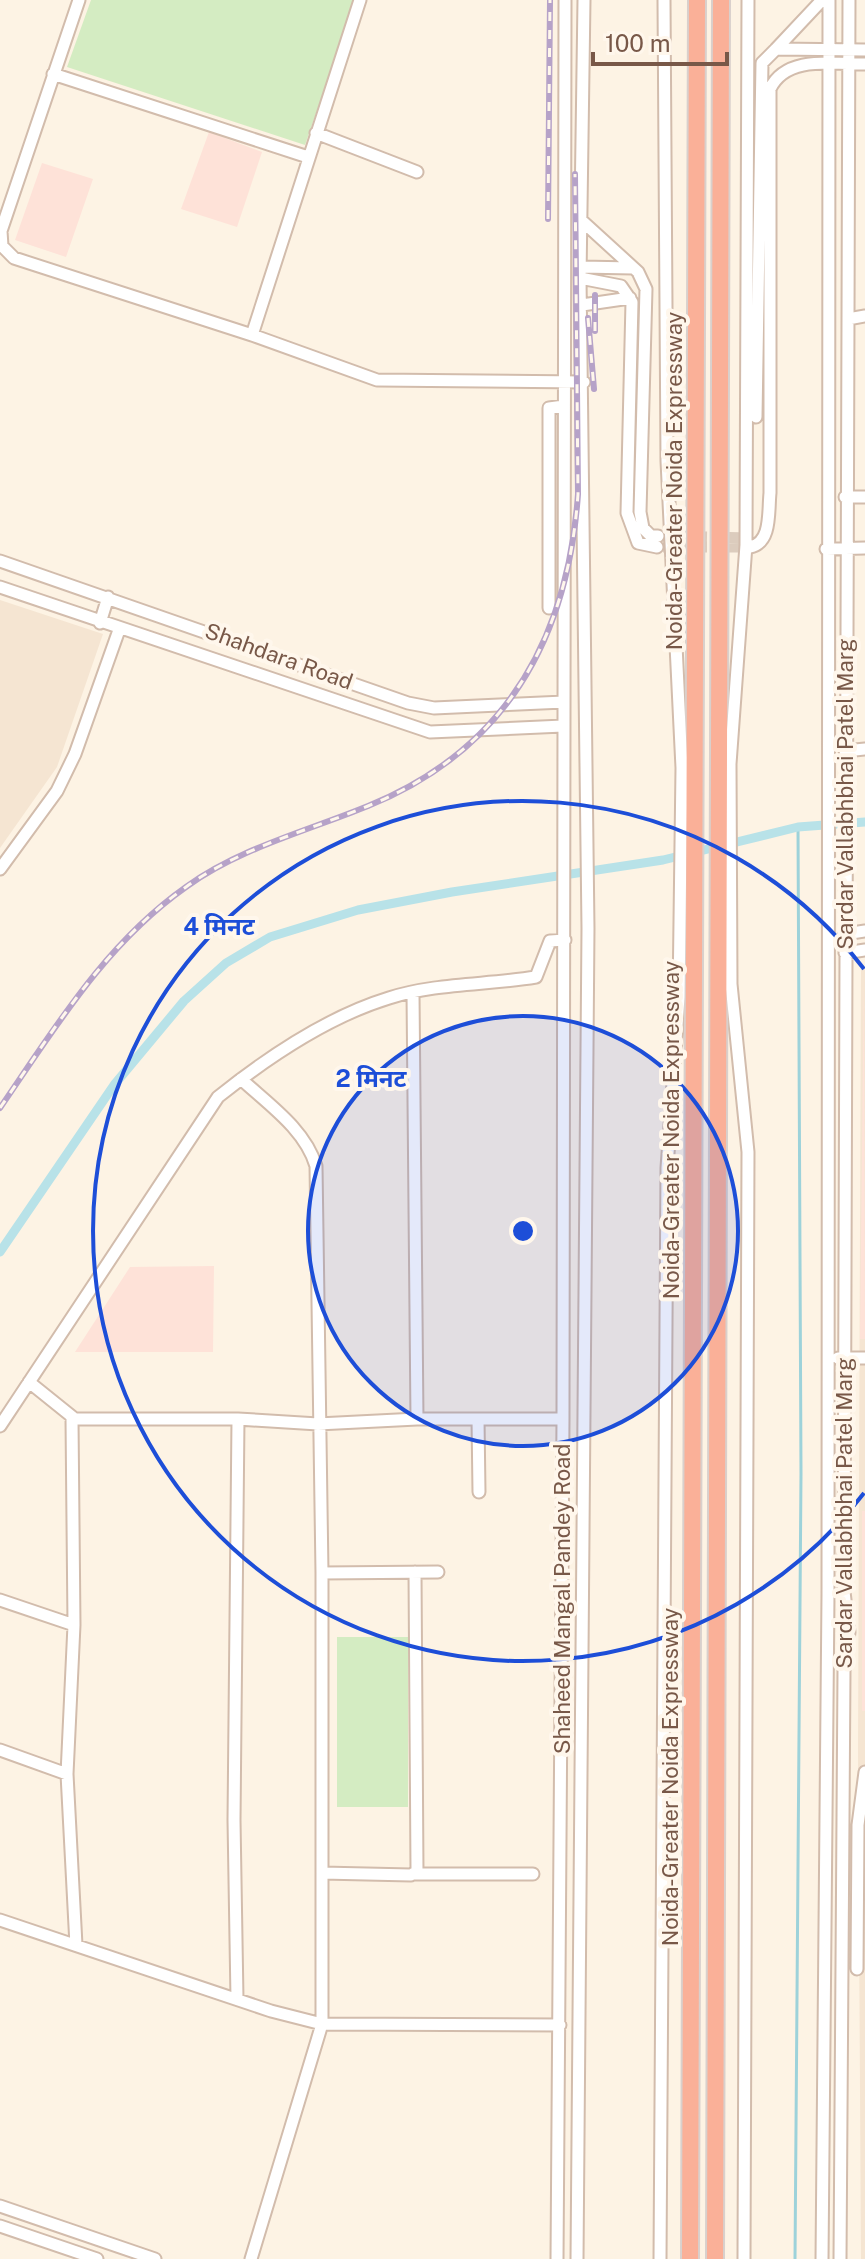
<svg xmlns="http://www.w3.org/2000/svg" width="865" height="2259" font-family="'Public Sans','Noto Sans Devanagari',sans-serif">
<style>
.residential{fill:#f5e5d2}
.commercial{fill:#fee2d8}
.green{fill:#d4ecc2}
.lines{fill:none;stroke-linecap:round;stroke-linejoin:round}
.stream{stroke:#9dd2da;stroke-width:3}
.canal{stroke:#b8e2e8;stroke-width:9}
.minor-tunnel{stroke:#dcccbd;stroke-width:11;stroke-dasharray:11 5.5;stroke-linecap:butt}
.minor-casing{stroke:#d2bcac;stroke-width:15}
.highway-casing{stroke:#d9d0cc;stroke-width:20}
.minor{stroke:#fff;stroke-width:11}
.highway{stroke:#fab098;stroke-width:16}
.rail-casing{stroke:#b6a2c8;stroke-width:6}
.rail{stroke:#fff7ec;stroke-width:3;stroke-dasharray:9;stroke-linecap:butt}
.ring{fill:none;stroke:#1d4ed8;stroke-width:4}
.labels{text-anchor:middle;dominant-baseline:central;stroke-width:8;stroke-linejoin:round;paint-order:stroke}
.street-label{font-size:22px;fill:#785848;stroke:#fff7ec}
.centre{fill:#1d4ed8;stroke:#fff7ec;stroke-width:4}
.ring-label{font-size:24px;text-anchor:middle;font-weight:bold;fill:#1d4ed8;stroke:#fff7ec;stroke-width:8;stroke-linejoin:round;paint-order:stroke}
</style>
<rect width="100%" height="100%" fill="#fdf3e4"/>
<path class="residential" d="M0,600L103,634L57,767L0,848Z
M865,968V2259H861L858,1750L861,969Z"/>
<path class="commercial" d="M209,132L262,152L237,227L181,209Z
M42,163L93,179L66,257L15,240Z
M864,970L865,1339H860Z
M214,1266L213,1352H75L130,1267Z
M862,1511H865V1711H862Z"/>
<path class="green" d="M91,0H355L305,145L67,67Z
M337,1637H408V1807H337Z"/>
<g class="lines">
<path class="stream" d="M795,2259L801,1473L798,827"/>
<path class="canal" d="M0,1252L114,1085L184,1001L226,963L270,937L358,910L452,892L663,860L798,827L865,822"/>
<path class="minor-tunnel" d="M663,536L751,538
M663,547H750"/>
<defs>
<path id="minor" d="M79,0L1,231L2,246L14,258L252,335L377,380L584,382
M776,49L822,0
M53,74L308,157
M316,133L417,172
M581,220L638,272L646,289L640,512L643,528L651,536H658
M581,267L633,268
M580,278L621,286L632,302L627,513L638,543L657,547
M582,305L630,298
M848,319L865,316
M252,335L360,0
M756,417L762,63L776,49L865,50
M845,497H865
M750,547C772,543 768,511 770,493V89C786,55 833,64 865,64
M826,549L865,548
M0,561L408,703L434,708L564,702
M0,587L430,732L563,726
M549,608V408L564,406
M100,623L108,597
M845,751L865,749
M0,869L57,791L75,754L119,630
M845,934L865,931
M845,953L865,950
M413,993L417,1419
M241,1079C268,1104 305,1129 316,1166L322,1573V2024L251,2259
M838,1358H865
M29,1382L75,1419H238L318,1424L417,1419H563
M72,1419L74,1625L67,1774L76,1945
M478,1419L479,1492
M0,1426L218,1097C268,1057 327,1017 389,998C435,983 488,985 536,977L550,941L565,940
M322,1573L438,1572
M0,1600L74,1625
M0,1750L67,1774
M322,1873L411,1875L417,1871L415,1572
M414,1874H533
M0,1920L271,2011L322,2024L560,2025
M857,1969L858,1825L865,1772
M237,1999L234,1820L238,1419
M0,2206L155,2259
M0,2226L97,2259
M557,2259L563,1419L565,0
M577,2259L588,928L580,278L584,0
M660,2259L667,1168L679,997L682,768L667,461L664,0
M744,2259L748,1152L731,984L730,764L746,545L748,0
M822,2259L828,1594L829,0
M840,2259L844,1671L849,1632L844,1592L849,0"/>
<path id="highway" d="M690,2259L697,0
M715,2259L721,0"/>
</defs>
<use href="#minor" class="minor-casing"/>
<use href="#highway" class="highway-casing"/>
<use href="#minor" class="minor"/>
<use href="#highway" class="highway"/>
<defs>
<path id="rail" d="M548,219L550,0
M588,318L594,389
M595,331V295
M0,1108C55,1028 105,944 186,887C240,848 307,831 368,806C506,750 568,638 578,494L575,174"/>
</defs>
<use href="#rail" class="rail-casing"/>
<use href="#rail" class="rail"/>
</g>
<circle cx="523" cy="1231" r="215" fill="#1d4ed8" fill-opacity=".12"/>
<g class="ring">
<circle cx="523" cy="1231" r="215"/>
<path d="M864 1493A430 430 0 1 1 864 969"/>
</g>
<g class="labels">
<g class="street-label">
<text transform="translate(674 481) rotate(-90)">Noida-Greater Noida Expressway</text>
<text transform="translate(279 656) rotate(20)">Shahdara Road</text>
<text transform="translate(845 794) rotate(-90)">Sardar Vallabhbhai Patel Marg</text>
<text transform="translate(671 1130) rotate(-90)">Noida-Greater Noida Expressway</text>
<text transform="translate(844 1513) rotate(-90)">Sardar Vallabhbhai Patel Marg</text>
<text transform="translate(562 1599) rotate(-90)">Shaheed Mangal Pandey Road</text>
<text transform="translate(670 1777) rotate(-90)">Noida-Greater Noida Expressway</text>
</g>
</g>
<circle cx="523" cy="1231" r="12" class="centre"/>
<g class="ring-label">
<text x="219" y="935">4 मिनट</text>
<text x="371" y="1087">2 मिनट</text>
</g>
<path d="M593 52v12h134v-12" fill="none" stroke="#785848" stroke-width="4"/>
<text x="605" y="52" font-size="24" fill="#785848" stroke="#fff7ec" stroke-width="6" paint-order="stroke">100 m</text>
</svg>
